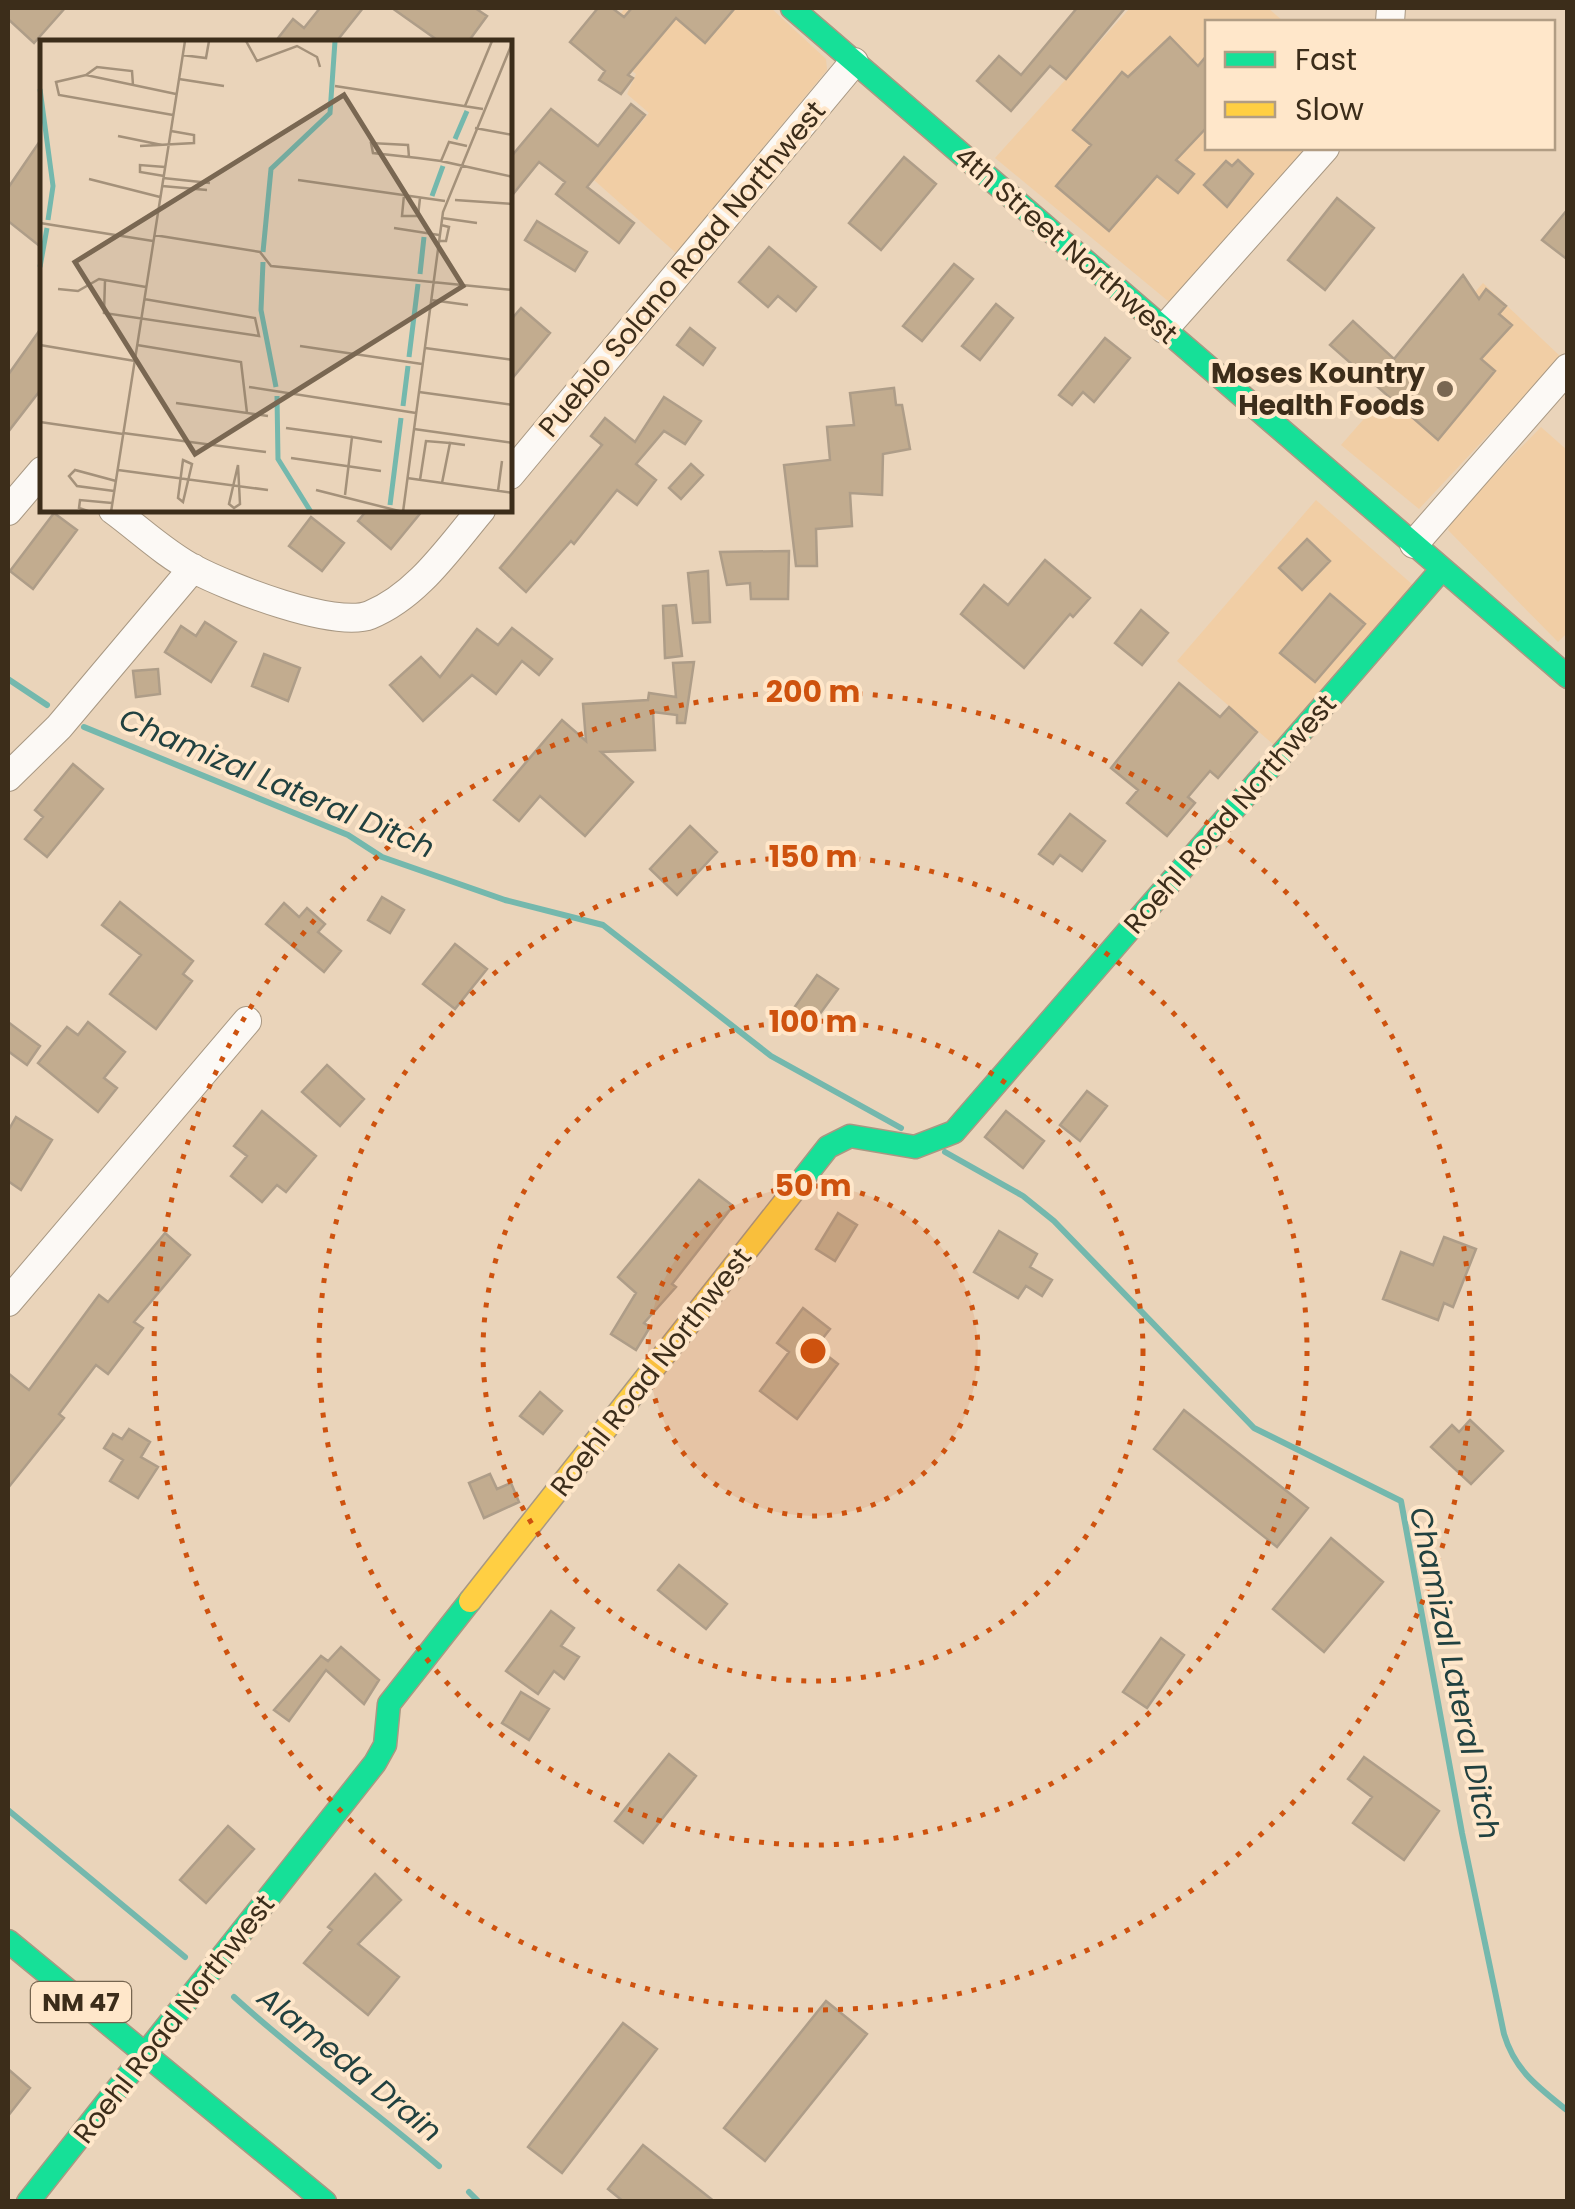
<svg xmlns="http://www.w3.org/2000/svg" width="1575" height="2209" font-family="Poppins,sans-serif">
<style>
.built{fill:#f1cea5}
.lines{fill:none;stroke-linecap:round;stroke-linejoin:round}
.stream{stroke:#74b8ad;stroke-width:6}
.building{fill:#c2ac8f;stroke:#ae9d88;stroke-width:2.5}
.street-casing{stroke:#a89883;stroke-width:30}
.fast-casing{stroke:#a89883;stroke-width:25}
.slow-casing{stroke:#a89883;stroke-width:25}
.street{stroke:#fcf9f5;stroke-width:28}
.fast{stroke:#16e098;stroke-width:22}
.slow{stroke:#ffcf43;stroke-width:22}
.ring{fill:none;stroke:#ce520e;stroke-width:5;stroke-dasharray:5 10}
.poi-dot{fill:#796752;stroke:#ffe7ca;stroke-width:4}
.labels{text-anchor:middle;dominant-baseline:central;stroke-width:8;stroke-linejoin:round;paint-order:stroke}
.shield{fill:#ffe7ca;stroke:#76654f;stroke-width:2.5}
.shield-label{font-size:25px;font-weight:bold;fill:#3c2d1a}
.street-label{font-size:28px;fill:#3c2d1a;stroke:#ffe7ca}
.poi-label{font-size:28px;font-weight:bold;fill:#3c2d1a;stroke:#ffe7ca;text-anchor:end}
.water-label{font-size:30px;font-style:italic;fill:#214140;stroke:#ffe7ca}
.inset-river{fill:none;stroke:#74b8ad;stroke-width:5}
.inset-road{fill:none;stroke:#a4917a;stroke-width:2.5}
.view{fill:#796752;fill-opacity:0.15;stroke:#796752;stroke-width:5}
.inset-edge{fill:none;stroke:#3c2d1a;stroke-width:5}
.centre{fill:#ce520e;stroke:#ffe7ca;stroke-width:5}
.ring-label{font-size:30px;text-anchor:middle;font-weight:bold;fill:#ce520e;stroke:#ffe7ca;stroke-width:8;stroke-linejoin:round;paint-order:stroke}
</style>
<rect width="100%" height="100%" fill="#ead4ba"/>
<path class="built" d="M625,8H771L826,59L827,70L676,253L594,180L649,113L627,94L636,74L598,44Z
M1130,8H1268L1284,22H1208V148H1342L1191,320L995,158Z
M1483,283L1561,357L1419,509L1341,445Z
M1541,427L1567,450V633L1558,642L1448,530L1452,518Z
M1316,500L1413,585L1274,745L1177,661Z"/>
<g class="lines">
<path class="stream" d="M8,679L47,705
M84,727L348,835L382,857L505,900L603,925L771,1056L901,1128
M945,1152L1023,1196L1054,1221L1254,1428L1401,1501L1462,1833L1504,2034C1515,2071 1538,2087 1568,2111
M8,1810L185,1957
M234,1997C300,2057 371,2108 439,2166
M469,2192L479,2202"/>
</g>
<path class="building" d="M8,8H65L34,43L8,19Z
M320,8H363L336,42H275L293,19L304,28Z
M392,8H475L487,16L468,42H440Z
M598,8H612L624,17L632,8H735L705,43L676,18L628,75L633,78L621,94L599,80L605,71L570,42Z
M1077,8H1125L1066,79L1050,66L1011,111L977,81L999,56L1021,75Z
M1170,37L1198,66L1208,54V126L1176,160L1194,174L1178,193L1157,176L1109,231L1056,186L1091,145L1073,130L1122,72L1128,77Z
M631,104L645,115L587,187L634,223L619,243L556,194L565,182L539,162L510,198V158L551,109L598,146Z
M42,138V248L8,221V188Z
M904,157L936,184L881,250L849,223Z
M1238,160L1253,174L1227,207L1204,185L1226,161L1232,166Z
M1337,198L1374,228L1325,290L1288,260Z
M1568,209V260L1542,240Z
M537,221L587,252L575,271L525,240Z
M769,247L816,287L796,311L778,296L768,307L739,282Z
M954,264L973,279L922,341L903,326Z
M1463,275L1479,299L1486,289L1506,306L1499,314L1512,325L1481,359L1495,371L1438,440L1330,345L1353,321L1394,359Z
M996,304L1013,318L980,360L962,346Z
M521,308L550,333L510,381V321Z
M42,327V388L8,432V375Z
M690,328L715,348L703,365L677,345Z
M1105,338L1130,358L1094,402L1083,392L1072,405L1059,395Z
M894,388L896,405H902L910,449L883,454L882,495L850,493L852,526L816,529L817,566H796L784,465L830,460L827,427L854,425L850,393Z
M664,397L701,421L685,444L664,431L636,464L656,480L637,505L617,490L574,544L571,541L526,592L500,568L602,445L591,436L605,418L635,442Z
M691,464L703,475L681,499L669,488Z
M367,510H423L391,549L358,521Z
M54,513L77,530L33,589L10,571Z
M311,517L344,543L322,571L289,546Z
M1307,539L1330,561L1302,590L1279,568Z
M789,551L788,599H751L750,583L727,585L720,552Z
M1045,560L1090,598L1073,617L1070,614L1024,668L961,614L984,585L1008,605Z
M708,571L710,622L693,623L688,573Z
M1330,594L1365,624L1315,682L1280,653Z
M676,605L682,656L665,658L663,606Z
M1141,610L1168,633L1142,665L1115,643Z
M205,622L236,642L211,682L165,652L181,626L196,636Z
M512,628L552,659L539,675L522,661L496,694L472,675L423,721L390,685L421,657L440,677L477,629L498,645Z
M264,654L300,668L288,701L252,686Z
M694,662L685,723H677V715L653,712L655,750L601,752L633,782L585,836L540,796L519,821L494,800L562,720L586,741L583,704L648,700L649,693L676,697L673,663Z
M158,669L160,694L136,697L133,671Z
M1179,683L1220,717L1229,707L1257,732L1218,778L1210,771L1188,797L1195,803L1167,836L1127,803L1138,790L1111,768Z
M73,764L103,789L47,857L25,839L43,817L35,810Z
M1070,814L1105,841L1082,871L1060,855L1053,864L1039,854Z
M690,826L717,852L677,895L650,869Z
M382,897L404,910L390,933L368,920Z
M120,902L193,961L183,974L192,981L156,1029L110,994L141,955L102,925Z
M284,903L299,917L307,908L325,924L318,932L341,951L324,972L266,924Z
M455,944L487,969L455,1009L423,984Z
M817,975L838,989L814,1022L794,1008Z
M8,1022L40,1046L27,1065L8,1051Z
M88,1022L125,1052L104,1078L117,1088L98,1112L38,1063L67,1027L78,1035Z
M327,1065L364,1099L340,1126L302,1092Z
M1087,1091L1107,1106L1080,1141L1060,1125Z
M262,1111L316,1156L286,1192L277,1185L262,1202L231,1176L247,1156L234,1146Z
M1006,1111L1044,1141L1023,1168L985,1137Z
M16,1117L52,1140L21,1190L8,1181V1131Z
M699,1180L733,1206L672,1284L676,1287L644,1323L650,1327L636,1350L611,1334L636,1293L618,1277Z
M838,1213L857,1225L835,1261L816,1249Z
M999,1231L1037,1254L1030,1267L1052,1280L1042,1296L1026,1286L1018,1298L974,1272Z
M165,1233L190,1255L134,1322L143,1328L108,1374L96,1365L59,1414L64,1418L8,1488V1373L29,1390L99,1295L108,1302Z
M1444,1237L1476,1249L1453,1307L1444,1303L1438,1320L1383,1299L1401,1252L1433,1265Z
M803,1308L830,1329L816,1347L838,1364L797,1419L760,1391L789,1352L777,1343Z
M540,1392L562,1411L543,1434L520,1416Z
M1184,1410L1308,1508L1277,1547L1154,1449Z
M1470,1420L1503,1451L1471,1484L1431,1447L1452,1425L1459,1432Z
M129,1429L150,1442L141,1457L158,1467L138,1498L110,1481L123,1460L104,1448L113,1434L122,1439Z
M490,1474L497,1489L511,1483L519,1502L484,1518L469,1483Z
M1331,1538L1383,1582L1324,1652L1273,1609Z
M679,1565L727,1604L706,1629L658,1590Z
M551,1611L574,1628L561,1646L579,1657L564,1679L554,1671L538,1694L506,1671Z
M1161,1638L1184,1655L1147,1708L1123,1692Z
M341,1647L379,1680L364,1704L326,1670L289,1721L274,1710L321,1656L328,1661Z
M521,1692L549,1709L529,1740L502,1723Z
M669,1754L696,1776L643,1843L615,1821Z
M1364,1757L1439,1811L1404,1860L1353,1823L1372,1797L1348,1779Z
M228,1826L254,1849L206,1903L180,1880Z
M375,1874L401,1900L358,1944L399,1977L368,2015L304,1963L332,1930L328,1927Z
M826,2001L867,2034L765,2161L724,2128Z
M623,2023L657,2049L562,2173L528,2147Z
M8,2069L30,2088L8,2116Z
M643,2145L715,2202H624L608,2189Z"/>
<g class="lines">
<defs>
<path id="street" d="M1390,22L1391,8
M1164,329L1325,148
M510,475L854,62
M113,510C139,529 165,554 194,569C228,587 335,629 370,615C417,596 449,548 481,510
M8,511L42,471
M1414,544L1568,368
M8,777L59,727L193,568
M8,1302L247,1021"/>
<path id="fast" d="M792,8L1568,677
M795,1189L828,1147L850,1136L915,1147L954,1132L1442,569
M8,1941L325,2202
M28,2202L375,1763L385,1745L389,1704L470,1601"/>
<path id="slow" d="M470,1601L795,1189"/>
</defs>
<use href="#street" class="street-casing"/>
<use href="#fast" class="fast-casing"/>
<use href="#slow" class="slow-casing"/>
<use href="#street" class="street"/>
<use href="#fast" class="fast"/>
<use href="#slow" class="slow"/>
</g>
<circle cx="813" cy="1351" r="165" fill="#ce520e" fill-opacity=".12"/>
<g class="ring">
<circle cx="813" cy="1351" r="165"/>
<circle cx="813" cy="1351" r="330"/>
<circle cx="813" cy="1351" r="494"/>
<circle cx="813" cy="1351" r="659"/>
</g>
<circle class="poi-dot" cx="1445" cy="389" r="10"/>
<g class="labels">
<rect class="shield" x="31" y="1982" width="100" height="40" rx="8"/>
<g class="shield-label">
<text x="81" y="2002">NM 47</text>
</g>
<g class="street-label">
<text transform="translate(1066 245) rotate(41)">4th Street Northwest</text>
<text transform="translate(682 269) rotate(-50)">Pueblo Solano Road Northwest</text>
<text transform="translate(1230 814) rotate(-49)">Roehl Road Northwest</text>
<text transform="translate(651 1372) rotate(-52)">Roehl Road Northwest</text>
<text transform="translate(174 2019) rotate(-52)">Roehl Road Northwest</text>
</g>
<g class="poi-label">
<text x="1425" y="373">Moses Kountry<tspan x="1425" dy="32">Health Foods</tspan></text>
</g>
<g class="water-label">
<text transform="translate(277 783) rotate(23)">Chamizal Lateral Ditch</text>
<text transform="translate(1455 1673) rotate(78)">Chamizal Lateral Ditch</text>
<text transform="translate(350 2064) rotate(39)">Alameda Drain</text>
</g>
</g>
<g transform="translate(40 40)">
<rect width="472" height="472" fill="#ead4ba"/>
<path class="inset-river" d="M0,49L13,146L8,180M415,99L427,71M392,156L403,126M223,212L231,129L290,73L295,1M223,222L221,270L236,347M0,227L7,188M380,234L384,197M369,317L378,244M237,356L238,419L271,472M363,366L368,326M350,465L361,378"/>
<path class="inset-road" d="M206,1L217,21L257,6L277,17L280,27M142,15L166,18L169,1M46,35L57,27L92,31L93,45M139,39L184,46M295,46L443,69M425,66L452,1M133,75L19,55L16,42L46,35L136,54M435,88L473,95M78,96L122,105M100,106L154,103V95L131,91M427,106L409,102L401,121L473,137M369,117L368,105L331,103L333,113L378,118L401,121M124,136L100,132V125L125,127M123,138L170,143M49,139L120,157M258,140L405,161M122,146L167,150M364,155L362,176H378L380,158M415,160L473,164M402,178L437,183M0,183L113,201M354,188L399,195M114,195L220,212L231,226L473,250M398,201H406L409,187L401,185M65,240L64,273L219,296L215,278L104,259M18,249L38,251L59,239L106,247M391,260L428,265M0,305L95,321M97,305L201,322L207,373M260,306L382,324M385,308L473,320M209,347L376,373M379,352L473,365M136,363L228,376M0,382L83,394M246,388L312,397M374,389L473,403M83,393L226,412M251,418L341,431M143,420L152,424L143,462L138,458ZM198,425L200,464L194,468L189,464ZM78,430L228,450M367,438L473,453M380,440L386,401L410,403M402,443L410,403L425,405M276,450L363,472M74,451L37,446L29,436L35,430L76,441M458,451L462,421M305,455L312,397L342,402M51,472L39,468L40,460L72,463M71,472L145,1M363,472L403,172L473,1"/>
<path class="view" d="M304,55L423,246L155,414L35,222Z"/>
<rect width="472" height="472" class="inset-edge"/>
</g>
<circle cx="813" cy="1351" r="15" class="centre"/>
<g class="ring-label">
<text x="813" y="702">200 m</text>
<text x="813" y="867">150 m</text>
<text x="813" y="1032">100 m</text>
<text x="813" y="1196">50 m</text>
</g>
<rect width="1575" height="2209" fill="none" stroke="#3c2d1a" stroke-width="20"/>
<rect x="1205" y="20" width="350" height="130" fill="#ffe7ca" stroke="#b19d84" stroke-width="2.5"/>
<rect x="1225" y="52" width="50" height="15" fill="#16e098" stroke="#b19d84" stroke-width="2.5"/>
<text x="1295" y="70" font-size="30" fill="#3c2d1a">Fast</text>
<rect x="1225" y="102" width="50" height="15" fill="#ffcf43" stroke="#b19d84" stroke-width="2.5"/>
<text x="1295" y="120" font-size="30" fill="#3c2d1a">Slow</text>
</svg>
